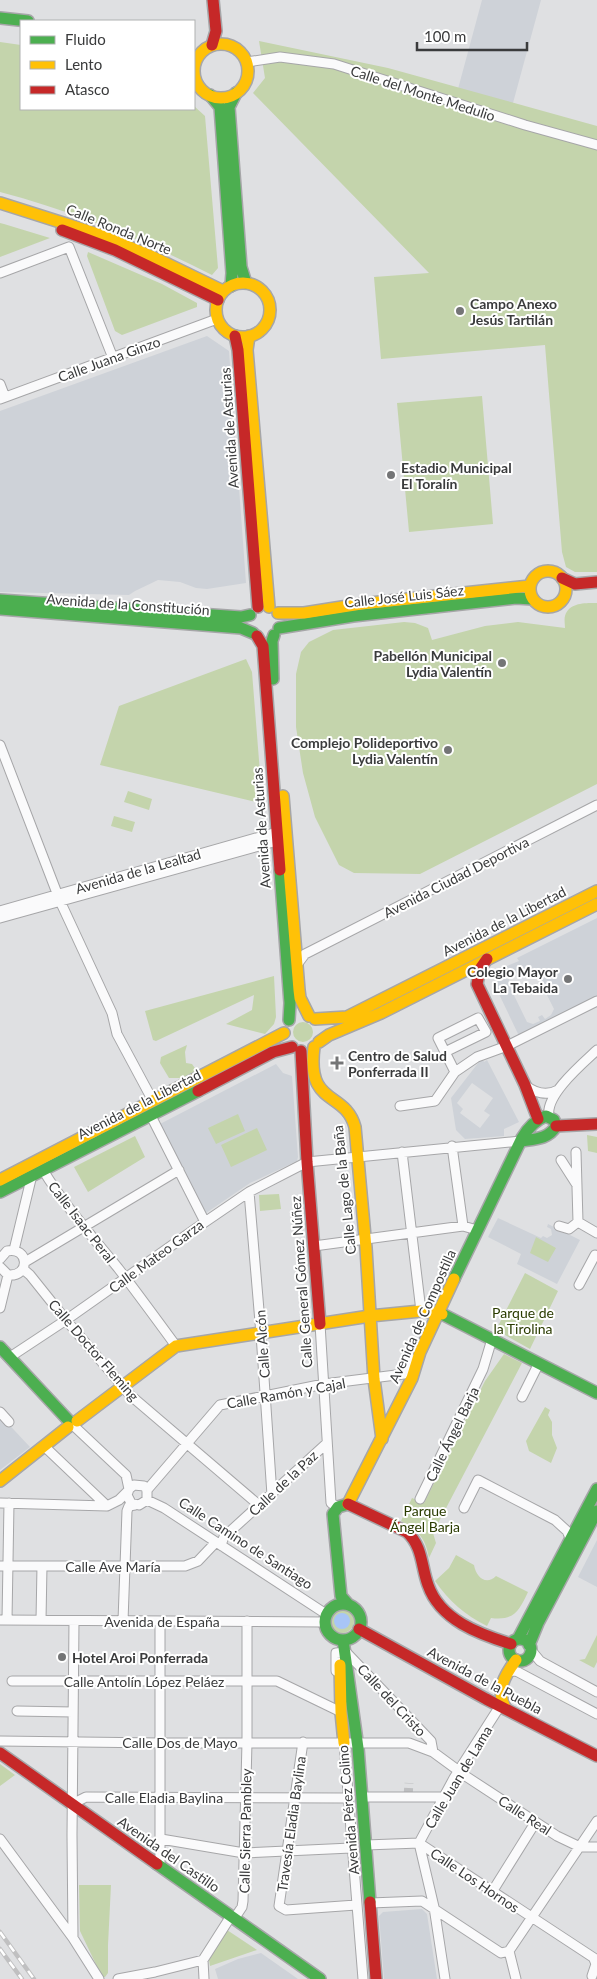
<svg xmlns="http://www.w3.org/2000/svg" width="597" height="1979" font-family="Lato,sans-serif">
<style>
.built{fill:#ced2d8;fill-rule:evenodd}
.green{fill:#c4d4ac}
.water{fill:#a8c5f6}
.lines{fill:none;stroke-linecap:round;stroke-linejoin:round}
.street-tunnel{stroke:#bebfc1;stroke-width:9;stroke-dasharray:9 4.5;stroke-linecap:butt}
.street-casing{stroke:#a6a6a8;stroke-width:11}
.fast-casing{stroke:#a6a6a8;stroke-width:14}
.slow-casing{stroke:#a6a6a8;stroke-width:14}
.jam-casing{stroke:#a6a6a8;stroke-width:14}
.street{stroke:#fafafb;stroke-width:9}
.fast{stroke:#4caf50;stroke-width:11}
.slow{stroke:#ffc107;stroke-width:11}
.jam{stroke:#c62828;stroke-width:11}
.rail-casing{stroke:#c0c0c1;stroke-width:4.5}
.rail{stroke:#fff;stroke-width:2.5;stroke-dasharray:8;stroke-linecap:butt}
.poi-dot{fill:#747576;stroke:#fff;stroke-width:2}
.labels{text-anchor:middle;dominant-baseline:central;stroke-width:4;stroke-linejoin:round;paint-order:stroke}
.street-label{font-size:14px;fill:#3a3b3c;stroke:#fff}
.poi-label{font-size:14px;font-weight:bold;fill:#3a3b3c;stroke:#fff;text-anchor:start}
.park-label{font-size:14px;fill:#2a3b00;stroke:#fff}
</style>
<rect width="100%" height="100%" fill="#dfe0e2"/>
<path class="built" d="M482,0H541L510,114L455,100Z
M207,336L229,351L246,583L207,589L196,588L180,582L158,580L135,591L129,595L0,592V411Z
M597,918V999L520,1038L498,992L497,983L500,973L507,966L519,961L517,958ZM528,968L534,970L541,984L538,988L542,995H547L554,1009L551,1015L545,1019L542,1015L538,1017L540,1021L533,1024L527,1022L508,983L510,977L517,973L519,977L523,975L522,971Z
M482,1058L484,1062L487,1060L519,1122L504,1129V1136L465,1139L456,1130L451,1098ZM472,1083L493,1098L484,1111L490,1115L480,1128L460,1113L463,1109L457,1103Z
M276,1064L283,1073L292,1076L298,1157L297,1161L250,1183L206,1213L160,1124Z
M498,1218L541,1238L543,1236L547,1238L552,1235L551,1229L547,1227L548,1224L580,1240L557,1284L517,1264L521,1254L488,1237Z
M0,1415L30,1447L0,1470Z
M597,1540V1587L578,1577Z
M422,1909L427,1914L437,1979H384L379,1916L383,1912Z
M261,1953L298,1979H218L215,1969L238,1959Z"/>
<path class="green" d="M259,41L388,68L597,126V572H575L566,567L562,552L545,345L381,359L374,277L429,273L253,93L265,78Z
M0,42L21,45V109H194V106L205,116L218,268L212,275C143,240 76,212 0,192Z
M0,223L4,224L50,238L0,257Z
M88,252L162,284L197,303V307L122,335L115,331L87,256Z
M482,396L493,524L409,532L397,403Z
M597,603V784L420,874L354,873L339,865L315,817L303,773L296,727V674L301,652L309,642L333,630L404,622L415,623L428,628L432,640L485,626L518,622L565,628C565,625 564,619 565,616C569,602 586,603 597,603Z
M246,659L252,672L262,798L256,802L100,765L119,706Z
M128,791L152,799L149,810L124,802Z
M114,816L135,822L132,832L111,826Z
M274,976L276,1017L274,1024L265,1034L226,1024L252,1010L254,995L156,1041L153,1040L145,1011Z
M293 1032a10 10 0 1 1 20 0a10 10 0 1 1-20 0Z
M187,1045L185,1052L186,1063L192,1064L197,1071L181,1078H169L160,1063L161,1057Z
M238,1114L245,1131L216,1144L208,1128Z
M257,1128L267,1150L231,1167L221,1145Z
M587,1135L597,1137V1153L588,1151Z
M135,1136L145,1157L88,1192L74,1167Z
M279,1194L281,1209L260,1211L259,1195Z
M536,1237L556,1248L548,1262L530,1253Z
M525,1273L558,1291L530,1349L496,1330Z
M504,1354L522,1363L433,1533L436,1543L429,1558C425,1537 419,1532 401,1521L412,1498L424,1503L485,1381Z
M545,1407L550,1410L548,1415L552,1422V1435L557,1448L551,1463L529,1451L526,1441Z
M456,1555L474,1565C476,1577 486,1586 496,1576L528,1592C519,1611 514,1621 491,1618L487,1626C465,1615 449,1601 435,1581L449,1568Z
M330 1621a12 12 0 1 1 24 0a12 12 0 1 1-24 0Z
M597,1635V1662L594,1668L579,1660L585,1659Z
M0,1764L15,1775L0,1786Z
M79,1885H111L108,1945V1973L105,1977H102L80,1931Z
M227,1930L257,1950L210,1966L209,1960Z"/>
<path class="water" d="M334 1621a8 8 0 1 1 16 0a8 8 0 1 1-16 0Z"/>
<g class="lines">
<path class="street-tunnel" d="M408,1797L409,1783"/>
<defs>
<path id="street" d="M247,62L280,57L334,64L525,125L597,145
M69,247L113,358
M0,273L69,247
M0,384L5,397
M0,399L217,319
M0,745L60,901L112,1013L117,1034L153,1101
M0,911L277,832
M0,918L277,841
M296,966L305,954L311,951L597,805
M445,1052L486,1032L478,1018L438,1038L455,1072
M525,1085C535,1093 547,1096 558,1090
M400,1106L435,1101L455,1072L477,1057L507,1046L597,1001
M151,1116L205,1222
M549,1116C545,1095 582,1064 597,1050
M452,1146L463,1226
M402,1152L421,1311
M576,1152L578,1222L597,1233
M561,1160L577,1185
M43,1170C64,1205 92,1236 118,1268C138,1294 157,1320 176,1346
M249,1192L261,1334L272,1495
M559,1226L569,1229L578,1222
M314,1246L463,1226L477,1230
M14,1250L32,1175
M0,1259L7,1251C29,1246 31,1277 8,1275L0,1267
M25,1262L179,1170
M23,1269L30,1275L66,1320L130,1395L260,1506
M579,1285L595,1255
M0,1308L8,1275
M320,1324L331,1503L338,1507
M10,1357L66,1320L205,1222L249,1192L307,1162L521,1141
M522,1397L539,1363
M0,1412L9,1422
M76,1428L126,1475L129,1489L127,1495L131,1503L139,1505L147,1500V1490L144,1486L134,1485L129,1489
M45,1447L107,1506
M147,1490L220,1405L324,1384L404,1374L415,1359
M420,1499L483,1369L492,1339
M147,1500L164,1508L326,1614
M0,1503L107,1506L119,1500L128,1491
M464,1508L478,1480L555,1520L567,1531L571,1540
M222,1546V1542L224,1537L327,1443
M0,1566H185L198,1561L216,1542
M0,1620L324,1622
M7,1620L9,1503
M41,1620L42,1566
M123,1621L127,1511L129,1506L135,1505
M530,1649L540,1661L597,1692
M336,1671V1653L346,1652L431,1741L433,1752
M508,1672L514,1671L518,1672L597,1714
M12,1681H277L341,1712
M17,1711L73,1712
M0,1741L160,1743H409L433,1752L467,1777L557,1836L580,1847H597
M303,1742L279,1906L286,1910L356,1905
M344,1743L363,1979
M362,1797H444
M72,1804L86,1797L347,1798
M0,1839L73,1938L99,1979
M161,1839L244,1853L351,1848
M419,1843L597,1960
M366,1845L419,1843
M160,1866V1621
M492,1892L535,1823
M370,1903L422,1901L501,1953L509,1951
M234,1919L242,1907L243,1901L247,1742V1621
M73,1938L72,1835L74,1621
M509,1951L597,1821
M509,1951L516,1979
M203,1960L204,1979
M592,1976L596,1964L594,1959
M118,1979L155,1972L203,1960L231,1916
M445,1979L434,1907L419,1843L454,1778L500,1706"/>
<path id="fast" d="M0,18L28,21
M236,93L229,107L241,267L246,283
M210,95L220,107L232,273L231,286
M0,600L241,617L250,615
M0,609L241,628L253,633
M279,628L353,616L516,598L532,599
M273,679L272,641L274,635
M280,870L290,1003L289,1020
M0,1192L198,1091
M454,1279L522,1138C528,1128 535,1120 546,1116L554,1120L556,1126C549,1139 535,1139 521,1141
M442,1314L597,1393
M0,1347L69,1421
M348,1504L338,1507L333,1514L341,1596L348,1604
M325 1622a18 18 0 1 1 36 0a18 18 0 1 1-36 0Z
M518,1639L597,1489
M509 1650a11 11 0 1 1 22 0a11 11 0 1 1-22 0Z
M343,1640L358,1748L370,1902
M529,1645L538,1623L597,1511
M157,1864L320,1979"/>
<path id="slow" d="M194 71a27 27 0 1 1 54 0a27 27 0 1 1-54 0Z
M0,203L101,235L151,256L223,291
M216 310a27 27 0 1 1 54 0a27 27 0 1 1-54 0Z
M249,336L247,350L269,607
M530 589a18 18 0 1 1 36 0a18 18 0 1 1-36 0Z
M278,613H304L361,604L530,586
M283,796L299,990L300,998L309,1016
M315,1019L347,1017L597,891
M319,1042L329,1035L381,1013L597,904
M314,1047C306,1107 345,1090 355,1127L366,1248L374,1379L382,1439
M0,1180L284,1033
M77,1421L176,1346L370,1316L421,1311L442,1314
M0,1481L68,1427
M348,1504L412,1378L420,1352L454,1279
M340,1665L341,1712L344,1743
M506,1709C495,1691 505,1675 516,1660"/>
<path id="jam" d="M212,45L216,31L213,0
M62,230L115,250L218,300
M235,336L238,350L258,607
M562,578L575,584L597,582
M257,636L263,646L280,870
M487,959L480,969L477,984L525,1085L538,1119
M301,1051L307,1162L320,1324
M198,1091L273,1052L292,1047
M556,1126L597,1124
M348,1504L407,1532C423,1547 421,1566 428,1585C440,1620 479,1634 511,1644
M359,1629L486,1699L597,1756
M0,1753L157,1864
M370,1902L376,1979"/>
</defs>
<use href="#street" class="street-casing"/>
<use href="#fast" class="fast-casing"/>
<use href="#slow" class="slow-casing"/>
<use href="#jam" class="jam-casing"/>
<use href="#street" class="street"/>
<use href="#fast" class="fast"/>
<use href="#slow" class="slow"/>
<use href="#jam" class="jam"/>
<defs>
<path id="rail" d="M0,1932L34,1979
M0,1949L22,1979"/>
</defs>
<use href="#rail" class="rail-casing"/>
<use href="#rail" class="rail"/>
</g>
<g class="poi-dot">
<circle cx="460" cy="311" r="5"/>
<circle cx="391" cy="475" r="5"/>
<circle cx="502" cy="663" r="5"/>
<circle cx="448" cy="750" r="5"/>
<circle cx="568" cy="979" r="5"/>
<path d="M334.5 1055.5h5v5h5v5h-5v5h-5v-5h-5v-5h5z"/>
<circle cx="62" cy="1657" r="5"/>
</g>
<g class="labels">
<g class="street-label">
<text transform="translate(423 93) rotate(18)">Calle del Monte Medulio</text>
<text transform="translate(119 229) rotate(22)">Calle Ronda Norte</text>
<text transform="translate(109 359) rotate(-20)">Calle Juana Ginzo</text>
<text transform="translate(229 428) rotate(-94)">Avenida de Asturias</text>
<text transform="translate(404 596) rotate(-6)">Calle José Luis Sáez</text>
<text transform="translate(128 604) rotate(4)">Avenida de la Constitución</text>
<text transform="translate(261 828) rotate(-94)">Avenida de Asturias</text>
<text transform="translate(138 871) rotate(-16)">Avenida de la Lealtad</text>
<text transform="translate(456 877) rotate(-27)">Avenida Ciudad Deportiva</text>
<text transform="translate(504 921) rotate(-27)">Avenida de la Libertad</text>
<text transform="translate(139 1104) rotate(-27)">Avenida de la Libertad</text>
<text transform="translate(344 1190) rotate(-96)">Calle Lago de la Baña</text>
<text transform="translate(82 1222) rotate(52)">Calle Isaac Peral</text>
<text transform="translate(156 1256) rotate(-36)">Calle Mateo Garza</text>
<text transform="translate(301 1282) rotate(-94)">Calle General Gómez Núñez</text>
<text transform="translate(422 1316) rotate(-66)">Avenida de Compostilla</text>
<text transform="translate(262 1344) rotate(-94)">Calle Alcón</text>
<text transform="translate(94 1350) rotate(49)">Calle Doctor Fleming</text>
<text transform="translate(286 1393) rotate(-10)">Calle Ramón y Cajal</text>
<text transform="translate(452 1434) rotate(-64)">Calle Ángel Barja</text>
<text transform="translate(283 1483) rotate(-43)">Calle de la Paz</text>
<text transform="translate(246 1543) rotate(33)">Calle Camino de Santiago</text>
<text x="113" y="1566">Calle Ave María</text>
<text x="162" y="1621">Avenida de España</text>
<text transform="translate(485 1680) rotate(28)">Avenida de la Puebla</text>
<text x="144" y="1681">Calle Antolín López Peláez</text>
<text transform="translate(392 1700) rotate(47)">Calle del Cristo</text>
<text x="180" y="1742">Calle Dos de Mayo</text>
<text transform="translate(458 1777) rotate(-59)">Calle Juan de Lama</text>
<text x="164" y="1797">Calle Eladia Baylina</text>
<text transform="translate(348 1810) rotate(-95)">Avenida Pérez Colino</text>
<text transform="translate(525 1815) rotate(33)">Calle Real</text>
<text transform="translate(291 1824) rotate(-82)">Travesía Eladia Baylina</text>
<text transform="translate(245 1831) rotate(-89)">Calle Sierra Pambley</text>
<text transform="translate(169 1854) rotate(35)">Avenida del Castillo</text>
<text transform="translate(475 1880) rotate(34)">Calle Los Hornos</text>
</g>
<g class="poi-label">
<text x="470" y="303">Campo Anexo<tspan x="470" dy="16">Jesús Tartilán</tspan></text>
<text x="401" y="467">Estadio Municipal<tspan x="401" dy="16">El Toralín</tspan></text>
<text x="492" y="655" text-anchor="end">Pabellón Municipal<tspan x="492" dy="16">Lydia Valentín</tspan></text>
<text x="438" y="742" text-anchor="end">Complejo Polideportivo<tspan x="438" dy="16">Lydia Valentín</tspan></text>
<text x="558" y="971" text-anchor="end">Colegio Mayor<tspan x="558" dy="16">La Tebaida</tspan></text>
<text x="348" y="1055">Centro de Salud<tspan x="348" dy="16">Ponferrada II</tspan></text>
<text x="72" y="1657">Hotel Aroi Ponferrada</text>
</g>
<g class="park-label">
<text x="523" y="1312">Parque de<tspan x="523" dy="16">la Tirolina</tspan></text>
<text x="425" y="1510">Parque<tspan x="425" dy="16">Ángel Barja</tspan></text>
</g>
</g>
<rect x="20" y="20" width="175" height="90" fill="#ffffff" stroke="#b0b1b1"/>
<rect x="30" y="36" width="25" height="8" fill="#4caf50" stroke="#b0b1b1"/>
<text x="65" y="45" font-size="15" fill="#3a3b3c">Fluido</text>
<rect x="30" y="61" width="25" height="8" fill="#ffc107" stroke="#b0b1b1"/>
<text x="65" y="70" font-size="15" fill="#3a3b3c">Lento</text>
<rect x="30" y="86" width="25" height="8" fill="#c62828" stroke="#b0b1b1"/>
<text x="65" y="95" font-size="15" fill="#3a3b3c">Atasco</text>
<path d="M417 42v8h110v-8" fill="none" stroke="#3a3b3c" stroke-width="2.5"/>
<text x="424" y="42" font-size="15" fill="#3a3b3c" stroke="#ffffff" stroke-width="4" paint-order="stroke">100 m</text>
</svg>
